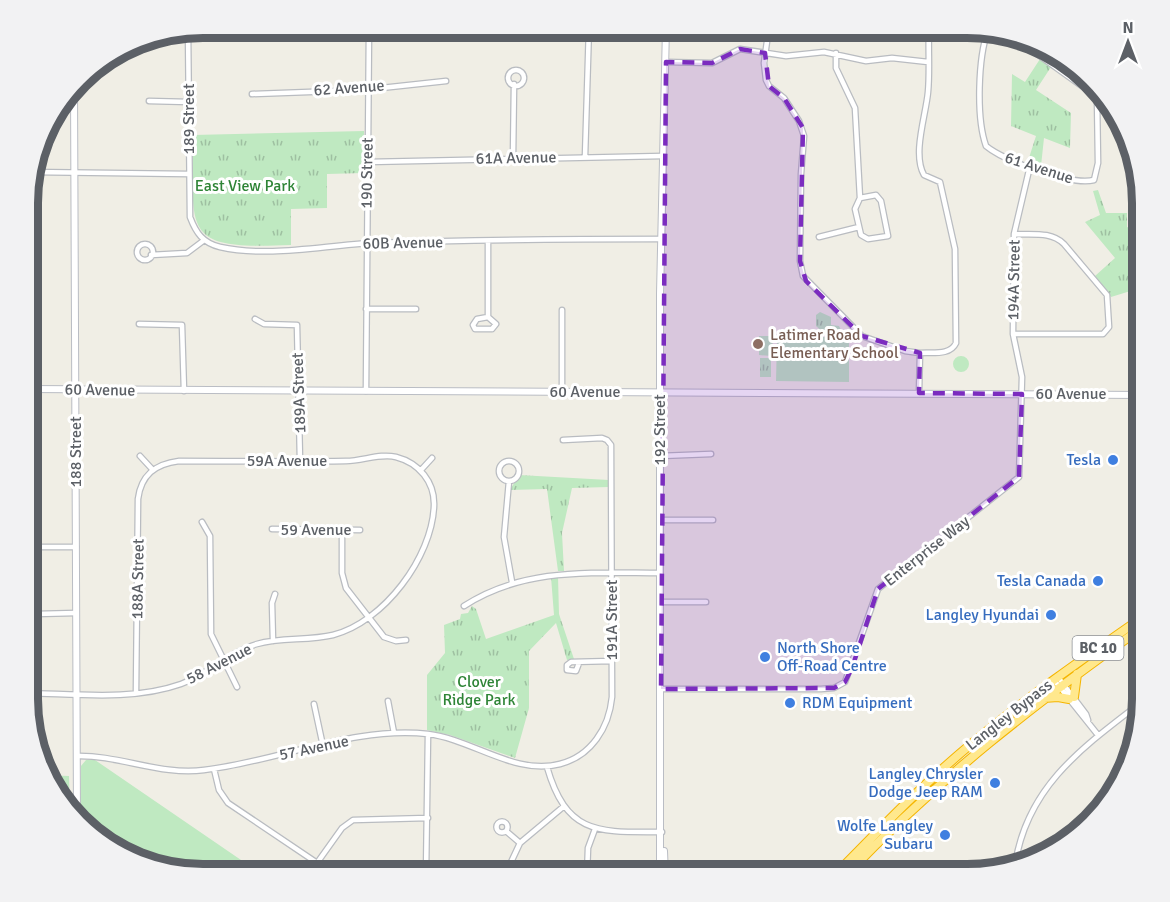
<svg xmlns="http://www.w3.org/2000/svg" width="1170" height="902" font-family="Signika,sans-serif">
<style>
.green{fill:#bfe9c1}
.park{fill:url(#park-tufts)}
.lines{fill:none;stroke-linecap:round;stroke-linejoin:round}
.street-casing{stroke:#b9bcc1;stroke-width:7}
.secondary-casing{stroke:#babdc4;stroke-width:8}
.highway-casing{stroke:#f5b500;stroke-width:10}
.street{stroke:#fff;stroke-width:4.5}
.secondary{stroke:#fff;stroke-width:6}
.highway{stroke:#ffe88d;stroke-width:8}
.marked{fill:#7b2cbf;fill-opacity:0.2;stroke:#7b2cbf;stroke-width:4.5;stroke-dasharray:12 8;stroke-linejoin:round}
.education-dot{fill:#8d6e63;stroke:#fff;stroke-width:2}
.shop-dot{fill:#3f7fe0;stroke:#fff;stroke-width:2}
.labels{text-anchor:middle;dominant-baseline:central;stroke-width:6;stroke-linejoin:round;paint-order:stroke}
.shield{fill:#fff;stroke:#8d9094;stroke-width:1.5}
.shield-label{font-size:15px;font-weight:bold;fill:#5c6066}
.street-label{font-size:16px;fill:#5c6066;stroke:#fff}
.park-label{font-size:16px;fill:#2e8436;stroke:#fff}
.education-label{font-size:16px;fill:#785e54;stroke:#fff;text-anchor:start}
.shop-label{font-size:16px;fill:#366cbe;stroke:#fff;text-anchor:end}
.rim{fill:none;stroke:#5c6066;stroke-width:8}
</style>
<defs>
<pattern id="park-tufts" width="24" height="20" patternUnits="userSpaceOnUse" patternTransform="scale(1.5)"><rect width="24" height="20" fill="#bfe9c1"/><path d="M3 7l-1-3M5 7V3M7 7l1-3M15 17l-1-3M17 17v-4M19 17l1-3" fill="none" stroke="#9ec0a1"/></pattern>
</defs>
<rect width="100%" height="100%" fill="#f0eee5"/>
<path class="green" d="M759,336H773L772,356L759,355Z
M777,337H849V382L776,381Z
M953 364a8 8 0 1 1 16 0a8 8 0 1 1-16 0Z
M35,739H43L45,775Z
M86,760H95L263,875H192L135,861L87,831L81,824V766Z
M45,775L69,776L70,809L45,777Z"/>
<path class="park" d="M1040,59L1051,67L1036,90L1071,113L1070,148L1044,138L1041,166L1028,161L1036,136L1011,126L1012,74L1025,82Z
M364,131V173L327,174V208L291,209V245C180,250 193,233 193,135Z
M1098,190L1106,213H1127V227L1143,234V283L1137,289L1111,297L1095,276L1115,258L1085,222L1100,215L1093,191Z
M820,312L831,317V325L839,326L841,330L839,334H825L816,326V315Z
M771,358V377H760V358Z
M519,475L609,480V487L572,488L562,533L564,571H558L547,489L510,490Z
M558,576L559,614L574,659L567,660L556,623L529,651V708L515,758L450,735L427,730V675L445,653L444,625L460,619L461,614L468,613L472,606L476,609L486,639L554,615L551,577Z"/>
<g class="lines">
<defs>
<path id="street" d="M769,27L764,63L766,80L769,86L784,98L799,121L804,136L801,174L800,261L803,276L862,336L905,351L920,353L919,393
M188,29L190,217C196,233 203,243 220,247C270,258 324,245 374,243C470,240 566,239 662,239
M988,30C978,58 976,118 986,146C1004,161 1072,186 1094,180L1098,163L1097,97L1009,34
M836,53V68L855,108L860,198L855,209L861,235L868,239L888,236L881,201L876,195L860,198
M666,62L712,63L740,49L786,56L824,52L866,61L892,58L928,62
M508 78a8 8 0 1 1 16 0a8 8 0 1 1-16 0Z
M252,94L363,90L446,81
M149,101L189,102
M585,157L589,27
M513,158L514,84
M368,162L663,156
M31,172L189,174
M819,237L859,227
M137 252a8 8 0 1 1 16 0a8 8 0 1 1-16 0Z
M151,255L187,253L203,241
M366,309H416
M488,317V242
M488,317L496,324L492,329H475L473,325L477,319Z
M255,319L264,324L297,325L300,461
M139,324L182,325L184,391
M1013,334H1103L1109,327L1107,295L1064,244C1051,231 1032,235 1014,234
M920,353C932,352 950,356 956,343L955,249L940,182L924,175C912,154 926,115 928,92C930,71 928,49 929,27
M366,391L369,27
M562,392V310
M140,456L152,469
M660,456L711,454
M499 471a10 10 0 1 1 20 0a10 10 0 1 1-20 0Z
M421,470L432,458
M509,481L504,537L512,582
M660,520H713
M202,522L210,536L211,634L237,687
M272,529L360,530
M342,531V573L346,588L384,637L396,641L406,640
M28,547H76
M661,602H706
M464,606C524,567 592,573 660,573
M36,614L76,613
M273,641L272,603L275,594
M579,663L576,671L567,670V665L571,662L612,661
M1058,677L1086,714L1088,720
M1054,680L1098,735
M661,689H821L834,688L845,682L878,589L1019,477L1022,377L1013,334L1014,234L1030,166
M27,693C77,694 133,701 181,684C208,674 229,652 257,644C281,637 308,641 333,635C384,622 432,557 434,506C435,482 419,463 396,457C380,453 363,461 346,461C290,462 234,461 179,461C155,464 141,475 138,499L136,693
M388,701L394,733
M314,704L323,746
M77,756C119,755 162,776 204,770C275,762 357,725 428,734C472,739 515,776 560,764C591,756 609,728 612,697L611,445L607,440L602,438L563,440
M547,767C567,836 599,832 662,832
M214,769L219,790L228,803L335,875
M496.5 827a5.5 5.5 0 1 1 11 0a5.5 5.5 0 1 1-11 0Z
M506,831L520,843
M317,863L342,828L353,820L428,818
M1015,865C1027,786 1083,747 1143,701
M426,875L428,734
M505,875L520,843L563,807
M587,875L588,848L595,829"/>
<path id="secondary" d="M74,86L77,819
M28,389L1143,395
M664,851L665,875
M660,875V294L666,27"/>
<path id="highway" d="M1074,697L1077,674
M1044,698L1058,697L1069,699
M835,875C879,830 922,785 970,745C1025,699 1084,658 1143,617
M846,875C939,778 1034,704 1143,627"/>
</defs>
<use href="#street" class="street-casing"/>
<use href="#secondary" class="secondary-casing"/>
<use href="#highway" class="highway-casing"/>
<use href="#street" class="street"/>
<use href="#secondary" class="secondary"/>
<use href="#highway" class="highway"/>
</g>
<path class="marked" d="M740,49L765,53L769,86L784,98L803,128L800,261L806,281L862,336L920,353L919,393L1022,394L1019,477L878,589L852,668L845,682L834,688L661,689L666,62L712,63Z"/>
<circle class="education-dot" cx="758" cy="344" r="6"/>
<g class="shop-dot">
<circle cx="1113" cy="460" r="6"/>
<circle cx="1098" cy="581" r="6"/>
<circle cx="1051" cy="615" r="6"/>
<circle cx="765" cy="657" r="6"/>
<circle cx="790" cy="703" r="6"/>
<circle cx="995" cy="783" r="6"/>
<circle cx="945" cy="835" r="6"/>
</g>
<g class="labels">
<rect class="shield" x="1072.5" y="636" width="51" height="24" rx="4.5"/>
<g class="shield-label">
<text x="1098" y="648">BC 10</text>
</g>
<g class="street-label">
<text transform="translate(349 88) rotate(-4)">62 Avenue</text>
<text transform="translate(189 119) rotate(-90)">189 Street</text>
<text transform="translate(516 158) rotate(-1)">61A Avenue</text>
<text transform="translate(1039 168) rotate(18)">61 Avenue</text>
<text transform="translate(367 173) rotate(-89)">190 Street</text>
<text transform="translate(403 243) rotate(-1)">60B Avenue</text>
<text transform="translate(1014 280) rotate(-89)">194A Street</text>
<text transform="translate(100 390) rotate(1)">60 Avenue</text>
<text x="585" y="392">60 Avenue</text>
<text transform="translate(299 393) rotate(-92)">189A Street</text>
<text x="1071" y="394">60 Avenue</text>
<text transform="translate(660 430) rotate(-90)">192 Street</text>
<text transform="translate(76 452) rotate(-90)">188 Street</text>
<text x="287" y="461">59A Avenue</text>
<text x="316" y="530">59 Avenue</text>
<text transform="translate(927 551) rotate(-38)">Enterprise Way</text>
<text transform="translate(138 579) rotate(-89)">188A Street</text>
<text transform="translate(612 620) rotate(-90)">191A Street</text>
<text transform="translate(219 664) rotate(-27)">58 Avenue</text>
<text transform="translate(1009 715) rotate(-38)">Langley Bypass</text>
<text transform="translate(314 748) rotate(-12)">57 Avenue</text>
</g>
<g class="park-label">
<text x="245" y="186">East View Park</text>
<text x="479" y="682">Clover<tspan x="479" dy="18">Ridge Park</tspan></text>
</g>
<g class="education-label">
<text x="770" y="335">Latimer Road<tspan x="770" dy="18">Elementary School</tspan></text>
</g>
<g class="shop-label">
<text x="1101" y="460">Tesla</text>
<text x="1086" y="581">Tesla Canada</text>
<text x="1039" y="615">Langley Hyundai</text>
<text x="777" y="648" text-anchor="start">North Shore<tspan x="777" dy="18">Off-Road Centre</tspan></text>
<text x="802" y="703" text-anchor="start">RDM Equipment</text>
<text x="983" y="774">Langley Chrysler<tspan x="983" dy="18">Dodge Jeep RAM</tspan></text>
<text x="933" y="826">Wolfe Langley<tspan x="933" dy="18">Subaru</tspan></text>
</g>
</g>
<path d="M0 0H1170V902H0ZM203 38H967A165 165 0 0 1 1132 203V699A165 165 0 0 1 967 864H203A165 165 0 0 1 38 699V203A165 165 0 0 1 203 38Z" fill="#f2f2f3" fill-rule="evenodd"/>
<path class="rim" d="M203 38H967A165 165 0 0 1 1132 203V699A165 165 0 0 1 967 864H203A165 165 0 0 1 38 699V203A165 165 0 0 1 203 38Z"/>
<g transform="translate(1128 42)" stroke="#ffffff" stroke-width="4.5" paint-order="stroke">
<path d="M0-4.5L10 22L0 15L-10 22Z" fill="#5c6066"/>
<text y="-9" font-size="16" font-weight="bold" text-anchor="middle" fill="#5c6066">N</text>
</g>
</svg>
